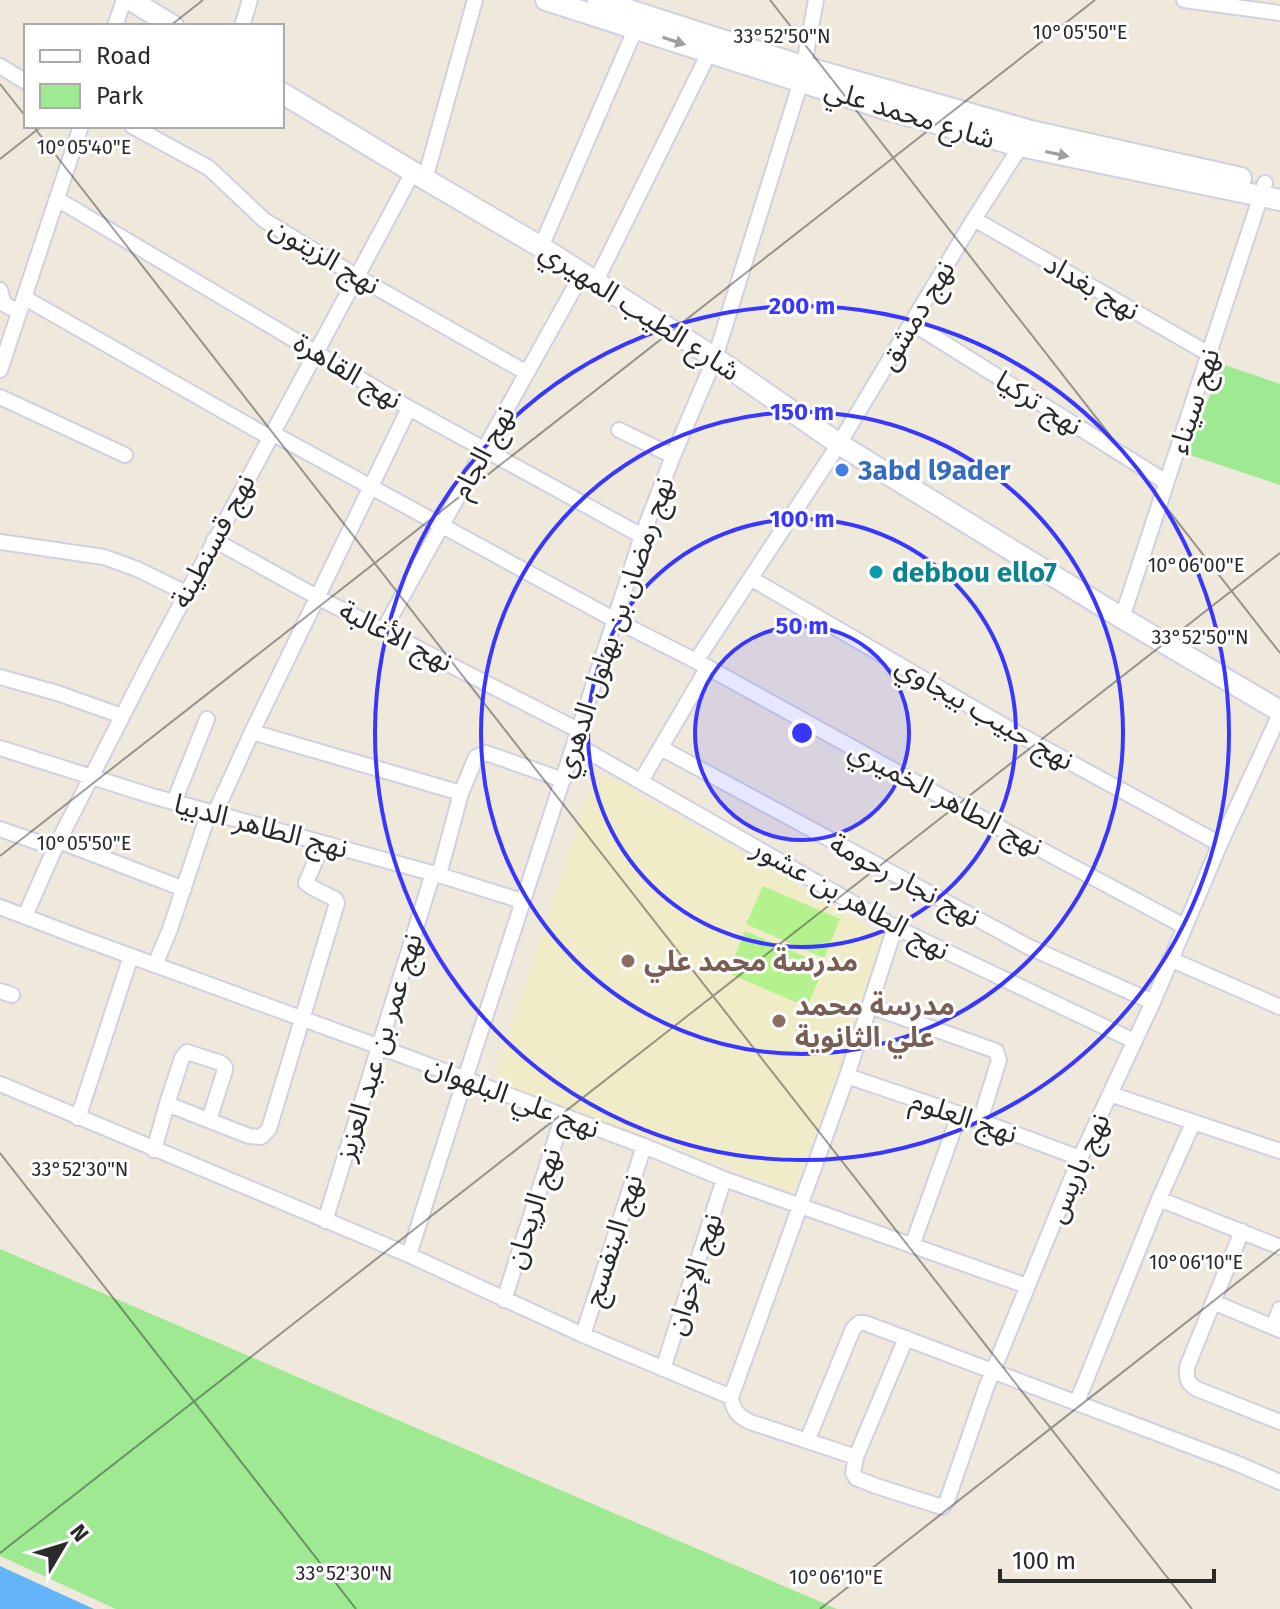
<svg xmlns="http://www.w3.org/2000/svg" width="1280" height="1609" font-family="'Fira Sans','Noto Sans Arabic',sans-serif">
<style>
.education{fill:#f1ecc8}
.green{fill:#9ee992}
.pitch{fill:#b3f28d}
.water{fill:#64b4f9}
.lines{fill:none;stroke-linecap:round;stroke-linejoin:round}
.street-casing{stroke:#d0d0e4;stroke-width:18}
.secondary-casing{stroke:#d0d0e4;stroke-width:24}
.street{stroke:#fff;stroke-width:14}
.secondary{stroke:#fff;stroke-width:20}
.oneway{fill:#9f9f9f}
.ticks{fill:none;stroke:#2a2a2a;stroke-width:2;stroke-opacity:0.45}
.ring{fill:none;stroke:#3936ff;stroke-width:4}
.shop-dot{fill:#3f7fe0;stroke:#fff;stroke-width:3}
.culture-dot{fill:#0f9aa8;stroke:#fff;stroke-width:3}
.education-dot{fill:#8d6e63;stroke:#fff;stroke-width:3}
.labels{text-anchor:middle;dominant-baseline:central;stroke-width:6;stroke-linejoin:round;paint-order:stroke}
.street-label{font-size:28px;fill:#2a2a2a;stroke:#fff}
.shop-label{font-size:28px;font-weight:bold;fill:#366cbe;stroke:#fff;text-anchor:start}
.culture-label{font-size:28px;font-weight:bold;fill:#0d838f;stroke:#fff;text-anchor:start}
.education-label{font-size:28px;font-weight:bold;fill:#785e54;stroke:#fff;text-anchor:start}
.ticks-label{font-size:20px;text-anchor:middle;fill:#2a2a2a;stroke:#fff;stroke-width:6;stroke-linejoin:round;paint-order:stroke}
.centre{fill:#3936ff;stroke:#fff;stroke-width:4}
.ring-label{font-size:24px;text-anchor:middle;font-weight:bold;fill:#3936ff;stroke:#fff;stroke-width:6;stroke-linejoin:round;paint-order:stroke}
</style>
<rect width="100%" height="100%" fill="#eee9db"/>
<path class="education" d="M604,774L749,856L877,932L882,939L842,1063L795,1188L790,1192L732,1169L730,1164L727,1163L723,1161L719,1164L505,1085L497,1070L593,780Z"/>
<path class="green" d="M1222,364L1280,384V485L1187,454Z
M0,1249L837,1609H116L0,1556Z"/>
<path class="pitch" d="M763,886L840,919L824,958L746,924Z
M745,931L825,965L807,1007L728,973Z"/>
<path class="water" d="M0,1566L94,1609H0Z"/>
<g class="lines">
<defs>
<path id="street" d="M1184,0L1280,13
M115,26L124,0
M242,26L250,0
M0,66L26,82
M132,126L209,168L264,220L356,276L527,373
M425,179L475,0
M57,199L409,408L642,536
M974,219L1209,354
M541,247L638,23
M595,283L709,53
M0,290L4,304L19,312
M25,298L269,437
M912,323L1166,482
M0,370L81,126
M0,397L125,455
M619,430L673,456
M272,433L615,620L696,661L944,798L1184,926
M214,540L317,597L580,731
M0,542L104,557L137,569L186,593
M752,579L1020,735L1220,844
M1122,618L1265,183
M384,629L582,274
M696,661L839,444L974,219L1024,141
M0,677L57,693L122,716
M252,732L461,793
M575,744L895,927L1134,1041
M0,748L152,796L439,875L522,901
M661,748L1029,947L1153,1002
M641,781L708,667
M174,802L207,719
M215,813L252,732L409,408
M0,829L55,848
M59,841L184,889
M439,875L461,793L476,757L486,753L563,780
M0,907L76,936L380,1047L644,1146L724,1179L1027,1286
M25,916L55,848L152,658L413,172
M1170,959L1280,1007
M155,965L170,929L209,812
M0,991L12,995
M870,1006L996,1051L999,1060L980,1121
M847,1076L980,1121L1080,1158
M0,1084L409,1255L583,1335L731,1397
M1110,1094L1280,1151
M167,1104L182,1058L187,1052L221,1063L225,1067V1070L209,1120
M78,1118L131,956
M154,1150L167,1104L249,1136L261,1137L269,1129L337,903L335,899L313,888L306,883L323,843
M1159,1199L1280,1247
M325,1221L433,873
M1242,1231L1187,1367C1186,1378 1187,1383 1197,1389L1280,1422
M912,1246L959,1115
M409,1255L465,1079L642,536L673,456L715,358L801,81L816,0
M504,1300L563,1116
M1213,1302L1280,1330
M1273,1327L1280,1309
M583,1335L644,1146
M906,1338L856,1457L853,1473L856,1478L876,1486L942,1507L947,1501L986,1388L1080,1158L1153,1002L1220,844L1280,714
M663,1369L724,1179
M1077,1402L1159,1199L1193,1123
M807,1441L853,1329L859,1323H865L1236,1463L1280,1482
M856,1457L750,1422C738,1416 733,1410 731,1397L847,1076L895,927"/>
<path id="secondary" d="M131,0L173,26
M546,0L892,111L1020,146L1280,200
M598,0L805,67L1031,131L1241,178
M282,93L413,172L541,247L715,358L839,444L1122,618L1280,711"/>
</defs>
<use href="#street" class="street-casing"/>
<use href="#secondary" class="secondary-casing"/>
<use href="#street" class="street"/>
<use href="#secondary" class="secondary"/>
</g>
<defs><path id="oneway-solid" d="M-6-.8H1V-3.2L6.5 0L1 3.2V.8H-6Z" transform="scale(2)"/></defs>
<g class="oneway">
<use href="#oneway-solid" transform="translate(674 41) rotate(18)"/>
<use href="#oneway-solid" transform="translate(1057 154) rotate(12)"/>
</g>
<path class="ticks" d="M770,0L1280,653M170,26L203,0M0,84L26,117M33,126L1192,1609M0,159L42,126M0,856L1095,0M0,1153L356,1609M0,1553L1280,553M820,1609L1280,1249"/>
<circle cx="802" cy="733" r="107" fill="#3936ff" fill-opacity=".12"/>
<g class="ring">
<circle cx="802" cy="733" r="107"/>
<circle cx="802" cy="733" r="214"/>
<circle cx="802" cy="733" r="321"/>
<circle cx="802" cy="733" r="427"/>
</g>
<circle class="shop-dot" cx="842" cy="470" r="8"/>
<circle class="culture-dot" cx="876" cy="572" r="8"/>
<g class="education-dot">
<circle cx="628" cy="961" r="8"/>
<circle cx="779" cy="1021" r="8"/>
</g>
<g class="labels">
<g class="street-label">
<text transform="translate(910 114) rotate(17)">شارع محمد علي</text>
<text transform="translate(325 256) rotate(31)">نهج الزيتون</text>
<text transform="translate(1092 287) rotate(30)">نهج بغداد</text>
<text transform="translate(640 311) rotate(33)">شارع الطيب المهيري</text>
<text transform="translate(916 315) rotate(-59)">نهج دمشق</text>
<text transform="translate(348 371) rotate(31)">نهج القاهرة</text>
<text transform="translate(1194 401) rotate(-72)">نهج سيناء</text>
<text transform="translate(1039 403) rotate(32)">نهج تركيا</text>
<text transform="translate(483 452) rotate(-61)">نهج الجام</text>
<text transform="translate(213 541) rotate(-62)">نهج قسنطينة</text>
<text transform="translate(614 627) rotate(-71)">نهج رمضان بن بهلول الدهري</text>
<text transform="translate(396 636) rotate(27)">نهج الأغالبة</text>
<text transform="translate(985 713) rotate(30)">نهج حبيب بيجاوي</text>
<text transform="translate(946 798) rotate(28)">نهج الطاهر الخميري</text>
<text transform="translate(261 826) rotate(15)">نهج الطاهر الدبيا</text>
<text transform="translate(905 880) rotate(28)">نهج نجار رحومة</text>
<text transform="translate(851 899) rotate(29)">نهج الطاهر بن عشور</text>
<text transform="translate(379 1047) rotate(-73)">نهج عمر بن عبد العزيز</text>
<text transform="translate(513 1097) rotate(21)">نهج علي البلهوان</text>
<text transform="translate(964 1117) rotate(19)">نهج العلوم</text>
<text transform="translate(1078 1168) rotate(-66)">نهج باريس</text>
<text transform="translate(533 1208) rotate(-72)">نهج الريحان</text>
<text transform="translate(613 1240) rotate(-72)">نهج البنفسج</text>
<text transform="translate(694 1274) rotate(-72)">نهج الإخوان</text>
</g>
<g class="shop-label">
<text x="858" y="470">3abd l9ader</text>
</g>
<g class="culture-label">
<text x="892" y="572">debbou ello7</text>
</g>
<g class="education-label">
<text x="644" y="961">مدرسة محمد علي</text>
<text x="795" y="1005">مدرسة محمد<tspan x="795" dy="32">علي الثانوية</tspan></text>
</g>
</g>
<g class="ticks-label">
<text x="1080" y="39">10°05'50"E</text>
<text x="782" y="43">33°52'50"N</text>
<text x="84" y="154">10°05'40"E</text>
<text x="1196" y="572">10°06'00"E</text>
<text x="1200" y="644">33°52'50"N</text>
<text x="84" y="850">10°05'50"E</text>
<text x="80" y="1176">33°52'30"N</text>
<text x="1196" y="1269">10°06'10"E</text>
<text x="344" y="1580">33°52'30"N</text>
<text x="836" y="1584">10°06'10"E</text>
</g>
<circle cx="802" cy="733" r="12" class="centre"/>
<g class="ring-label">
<text x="802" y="314">200 m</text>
<text x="802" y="420">150 m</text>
<text x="802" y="527">100 m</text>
<text x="802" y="634">50 m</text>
</g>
<rect x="24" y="24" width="260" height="104" fill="#ffffff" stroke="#aaaaaa" stroke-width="2"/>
<rect x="40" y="50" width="40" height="12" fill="#ffffff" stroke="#aaaaaa" stroke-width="2"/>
<text x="96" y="64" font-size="24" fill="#2a2a2a">Road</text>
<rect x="40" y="84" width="40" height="24" fill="#9ee992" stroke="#aaaaaa" stroke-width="2"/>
<text x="96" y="104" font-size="24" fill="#2a2a2a">Park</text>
<g transform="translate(64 1545) rotate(52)" stroke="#ffffff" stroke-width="6" paint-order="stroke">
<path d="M0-6L14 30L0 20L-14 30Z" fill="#2a2a2a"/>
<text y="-12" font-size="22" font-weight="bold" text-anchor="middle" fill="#2a2a2a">N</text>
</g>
<path d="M1000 1569v12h214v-12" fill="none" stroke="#2a2a2a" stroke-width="4"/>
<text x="1012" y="1569" font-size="24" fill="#2a2a2a" stroke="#ffffff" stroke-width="6" paint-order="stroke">100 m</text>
</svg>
